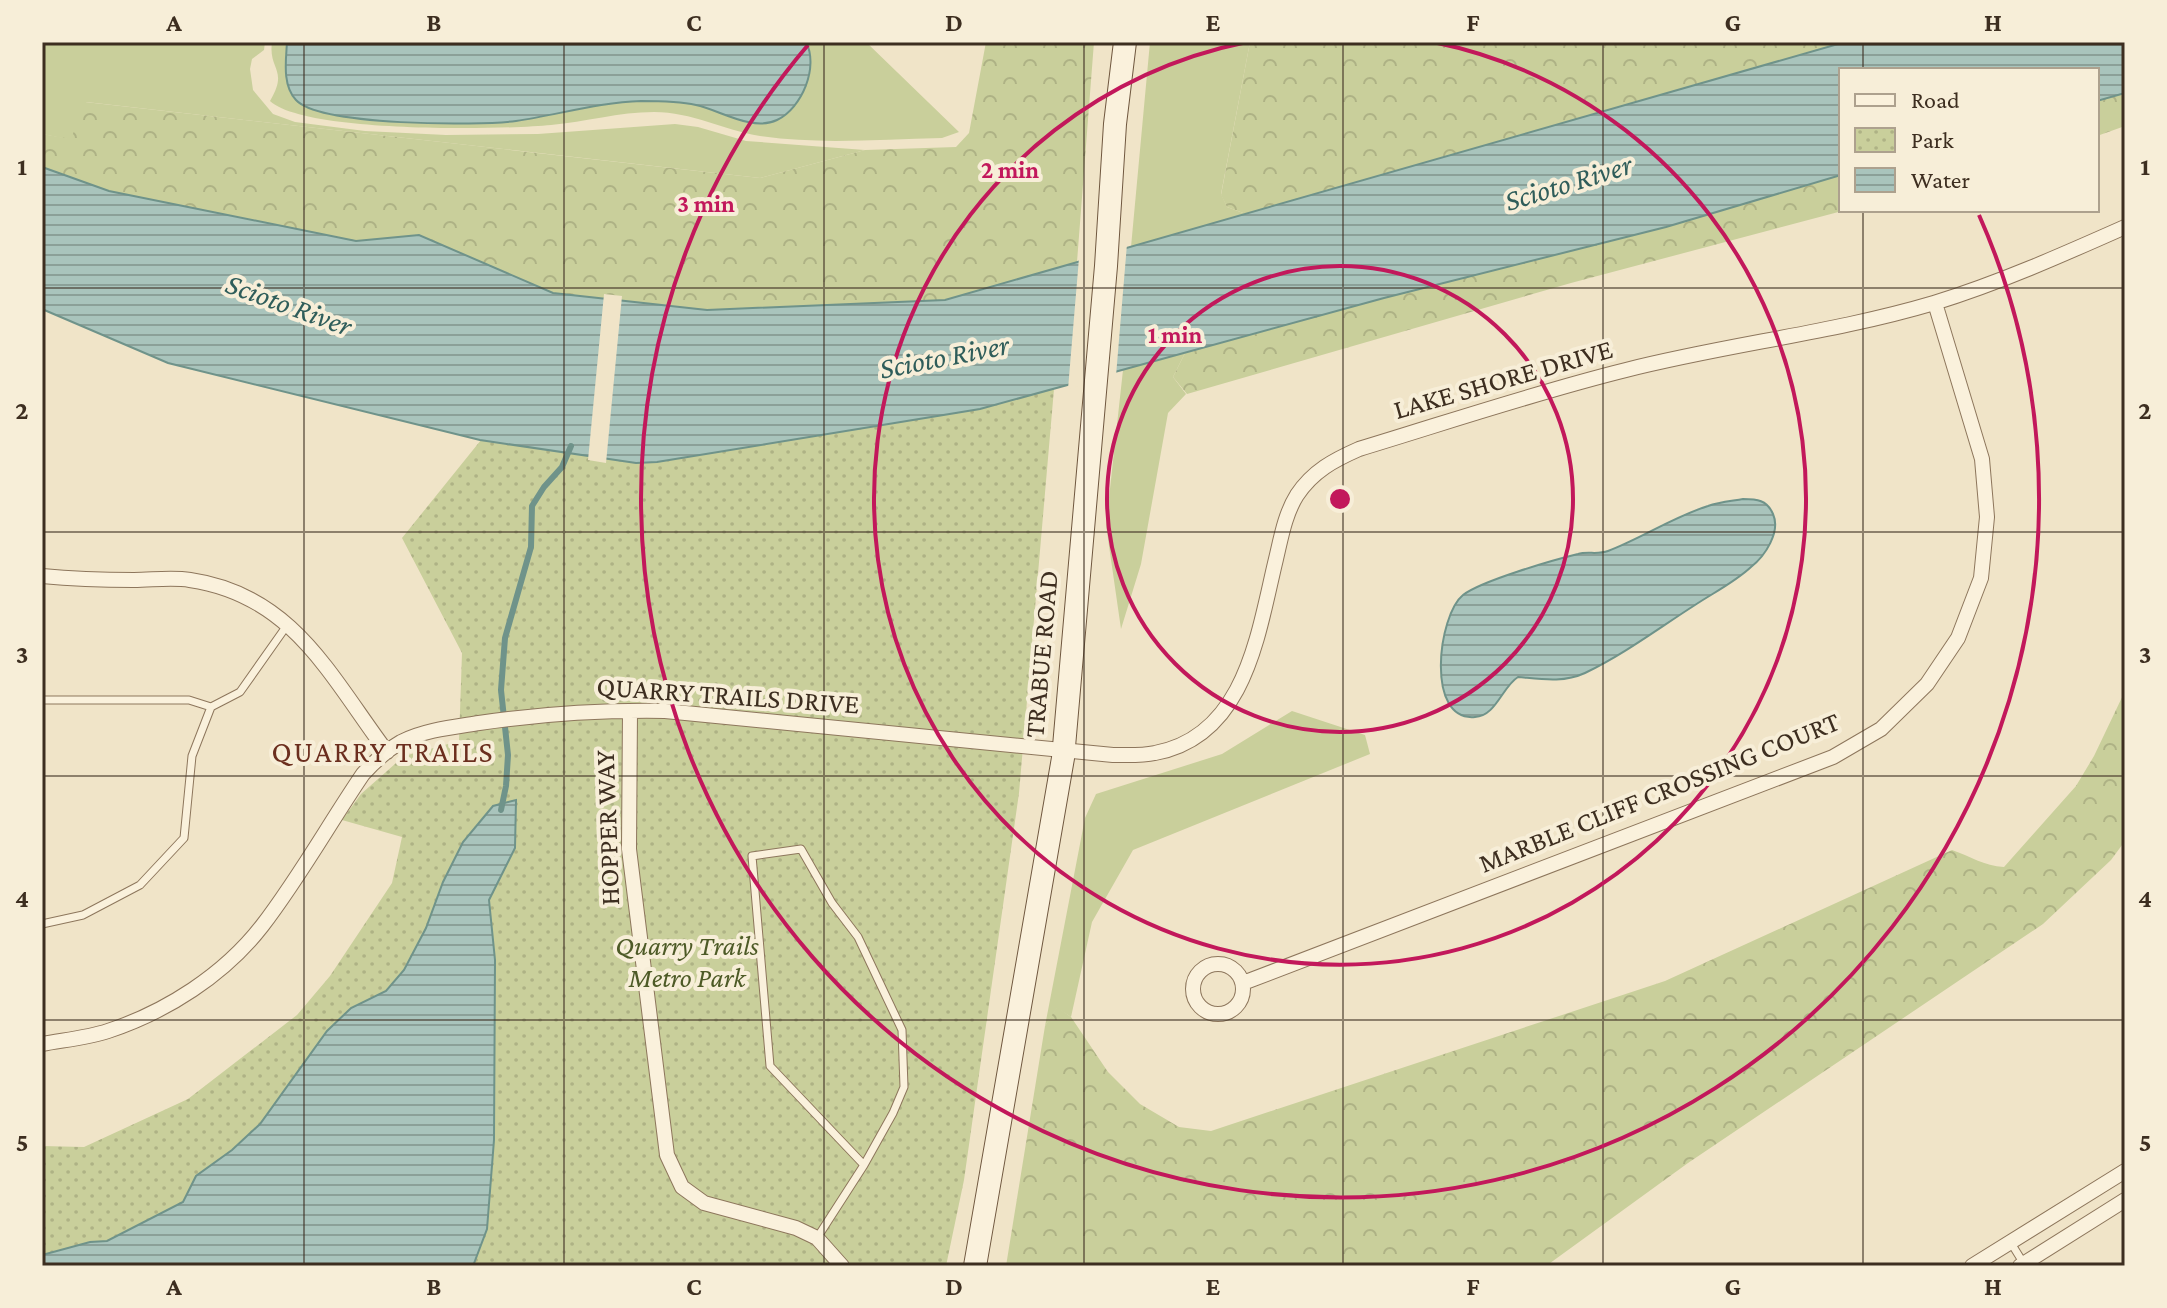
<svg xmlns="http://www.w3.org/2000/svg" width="2167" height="1308" font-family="'Crimson Pro',serif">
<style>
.green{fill:#c9cf9b}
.forest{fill:url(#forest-crowns)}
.park{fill:url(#park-dots)}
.water{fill:url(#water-rules);stroke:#6f938a;stroke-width:2}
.pier{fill:#f0e4c8}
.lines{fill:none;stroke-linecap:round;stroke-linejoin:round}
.stream{stroke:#6f938a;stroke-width:6}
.service-casing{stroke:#8d765c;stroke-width:9}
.minor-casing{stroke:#8d765c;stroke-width:16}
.secondary-casing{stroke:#6f573f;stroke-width:24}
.service{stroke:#faf1dc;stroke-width:7}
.minor{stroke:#faf1dc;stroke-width:14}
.secondary{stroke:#faf1dc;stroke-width:22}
.grid{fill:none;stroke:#3d2e20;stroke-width:2;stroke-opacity:0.55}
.ring{fill:none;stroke:#c2185b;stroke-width:4}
.labels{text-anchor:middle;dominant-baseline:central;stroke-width:8;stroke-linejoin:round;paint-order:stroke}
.street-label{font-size:28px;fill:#3d2e20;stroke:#f7eed8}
.park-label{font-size:28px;font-style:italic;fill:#4d5a26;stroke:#f7eed8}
.water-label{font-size:30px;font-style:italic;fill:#2f5d5a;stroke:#f7eed8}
.neighbourhood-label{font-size:30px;letter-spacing:2px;fill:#6b2e1e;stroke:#f7eed8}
.centre{fill:#c2185b;stroke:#f7eed8;stroke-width:4}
.ring-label{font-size:24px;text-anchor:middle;font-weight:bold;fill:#c2185b;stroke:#f7eed8;stroke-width:8;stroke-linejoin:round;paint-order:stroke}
.neatline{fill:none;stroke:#3d2e20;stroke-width:3}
.grid-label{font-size:26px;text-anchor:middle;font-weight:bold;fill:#3d2e20}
</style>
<defs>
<pattern id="forest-crowns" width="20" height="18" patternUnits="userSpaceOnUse" patternTransform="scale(2)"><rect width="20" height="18" fill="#c9cf9b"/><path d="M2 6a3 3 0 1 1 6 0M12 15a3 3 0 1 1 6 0" fill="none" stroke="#aeb285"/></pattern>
<pattern id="park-dots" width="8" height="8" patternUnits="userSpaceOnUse" patternTransform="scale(2)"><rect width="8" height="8" fill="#c9cf9b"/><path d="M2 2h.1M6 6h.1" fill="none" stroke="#aeb285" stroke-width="1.8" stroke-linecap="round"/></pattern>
<pattern id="water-rules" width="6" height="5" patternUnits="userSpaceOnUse" patternTransform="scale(2)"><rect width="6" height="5" fill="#a9c4bc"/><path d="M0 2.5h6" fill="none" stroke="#8ba098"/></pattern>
</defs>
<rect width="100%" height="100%" fill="#f0e4c8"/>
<path class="green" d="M42,42H265L264,50L252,59L250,69L253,90L273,114L295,122L365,131L446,135L538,134L675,124L698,127L746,141L865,150L760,178L86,102L72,140L42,134Z
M272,42H866L959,132L942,138C882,139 820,145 760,136C723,130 692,112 654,112C619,112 585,122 551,125C500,130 304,133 270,101C289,69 268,70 272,42Z
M1150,42H1250L1221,194L1227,207L1246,214L1131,247Z
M1185,353L1173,377L1186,394L1168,413L1141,564L1121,629L1106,525L1123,370Z
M1292,711L1365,735L1370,754L1133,850L1092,922L1071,1017L1057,1008L1045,1026L1085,818L1096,794L1222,754Z"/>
<path class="forest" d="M986,42H1094L1077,262L945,300L707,310L553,293L419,235L356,241L109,191L42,167V134L71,139L85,102L760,178L865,150L956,147L969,133Z
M1250,42H1845L1246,214L1227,207L1221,195Z
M2125,93V126L2097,136V101Z
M1841,175V210H1846L1571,283L1187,394L1173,377L1185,353L1384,298L1666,227Z
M2125,691V841L2111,860L2043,924L1688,1163L1546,1266H1006L1045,1026L1057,1007L1071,1017L1108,1072L1140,1104L1179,1127L1211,1131L1665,981L1952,850C1970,856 1984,866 2004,867L2076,786L2094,756Z"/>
<path class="park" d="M1054,389L1019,793L964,1180L946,1266H42V1146L84,1147L188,1099L297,1015L330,976L392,883L402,837L342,820L361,794L404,756L459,741L462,653L402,538L481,440L636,463L980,409Z"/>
<path class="water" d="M287,42H806C819,67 802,108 777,120C752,132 720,110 696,105C678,101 659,101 641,101C600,102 557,115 516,121C478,126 320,126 296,100C282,85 286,60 287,42Z
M1845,42H2125V93L2097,101V70H1841V175L1666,227L1384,298L980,409L657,462L636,463L480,440L168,363L42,309V167L109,191L356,241L419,235L553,293L707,310L945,300Z
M1743,499C1757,499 1767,500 1773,514C1781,532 1765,556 1751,567C1735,582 1713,593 1695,605C1659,628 1623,655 1585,673C1563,683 1541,679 1518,677C1502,687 1496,716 1475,717C1425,722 1438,615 1463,595C1481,581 1553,560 1578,554C1587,551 1598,555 1608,551C1642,538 1673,517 1708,506C1719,502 1732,501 1743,499Z
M516,800L515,848L489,900L495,960L494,1140L487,1229L473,1266H42V1255L90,1242L107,1241L183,1202L196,1176L232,1150L260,1124L327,1031L351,1008L386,991L404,970L426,928L443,882L463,842L493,806Z"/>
<path class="pier" d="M1127,244L1116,376L1068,389L1079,258Z
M604,294L622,296L606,463L588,460Z"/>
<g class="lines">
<path class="stream" d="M501,810L506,786L508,755L501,690L505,638L531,547L532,506L544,487L562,467L571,446"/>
<defs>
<path id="service" d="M42,700H189L211,707L240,692L288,624
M42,924L83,915L140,885L184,838L192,756L211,707
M817,1238L864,1165L893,1113L904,1087L902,1030L858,937L832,903L801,849L752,856L770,1066L864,1165
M2011,1243L2024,1264"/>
<path id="minor" d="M42,576C73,579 103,580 134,580C152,580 172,577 190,580C293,595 330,676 387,752
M630,711L629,849L667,1155L682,1187L704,1203L796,1228L817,1238L842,1266
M1193 989a25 25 0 1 1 50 0a25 25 0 1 1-50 0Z
M1243,983L1833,757L1881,729L1927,684L1958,638L1981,578L1987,517L1982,459L1935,303
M42,1044C63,1040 87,1038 108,1031C166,1012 224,975 262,926C299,878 329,824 363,774C374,762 387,750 401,742C424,730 454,727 479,723C541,714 602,710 665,711L1113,755C1127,755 1141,756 1155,753C1246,736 1258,633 1276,559C1281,538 1285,514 1297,495C1313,471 1334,460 1359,449C1448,422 1537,392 1626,370C1728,344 1833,333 1934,303C1999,283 2062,255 2125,227
M1972,1266L2125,1171
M2020,1266L2125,1200"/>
<path id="secondary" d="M975,1266L1063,758L1106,266L1115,124L1125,42"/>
</defs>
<use href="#service" class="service-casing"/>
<use href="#minor" class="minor-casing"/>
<use href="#secondary" class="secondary-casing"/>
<use href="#service" class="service"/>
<use href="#minor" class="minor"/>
<use href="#secondary" class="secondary"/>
</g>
<path class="grid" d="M304,42V1266M564,42V1266M824,42V1266M1084,42V1266M1343,42V1266M1603,42V1266M1863,42V70M1863,210V1266M42,288H2125M42,532H2125M42,776H2125M42,1020H2125"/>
<g class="ring">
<circle cx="1340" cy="499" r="233"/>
<path d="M1433 42A466 466 0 1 1 1247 42"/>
<path d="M1979 215A699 699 0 1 1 808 45"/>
</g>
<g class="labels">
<g class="street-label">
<text transform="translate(1503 379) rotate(-16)">LAKE SHORE DRIVE</text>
<text transform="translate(1041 654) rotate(-85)">TRABUE ROAD</text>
<text transform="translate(728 695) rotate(4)">QUARRY TRAILS DRIVE</text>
<text transform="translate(1659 792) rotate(-22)">MARBLE CLIFF CROSSING COURT</text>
<text transform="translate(607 828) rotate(-92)">HOPPER WAY</text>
</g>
<g class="park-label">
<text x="687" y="945">Quarry Trails<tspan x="687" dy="32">Metro Park</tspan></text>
</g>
<g class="water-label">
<text transform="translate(1568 182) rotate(-17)">Scioto River</text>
<text transform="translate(289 304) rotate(20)">Scioto River</text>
<text transform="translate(944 356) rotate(-11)">Scioto River</text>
</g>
<g class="neighbourhood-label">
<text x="383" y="751">QUARRY TRAILS</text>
</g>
</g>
<circle cx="1340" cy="499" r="12" class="centre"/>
<g class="ring-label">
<text x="1010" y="178">2 min</text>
<text x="706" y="212">3 min</text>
<text x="1175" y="343">1 min</text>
</g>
<rect width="2167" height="1308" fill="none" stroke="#f7eed8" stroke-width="88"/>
<rect x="1839" y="68" width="260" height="144" fill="#f7eed8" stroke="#ada18e" stroke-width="2"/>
<rect x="1855" y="94" width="40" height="12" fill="#faf1dc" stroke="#ada18e" stroke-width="2"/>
<text x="1911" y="108" font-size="24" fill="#3d2e20">Road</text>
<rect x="1855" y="128" width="40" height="24" fill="url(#park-dots)" stroke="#ada18e" stroke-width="2"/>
<text x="1911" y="148" font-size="24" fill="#3d2e20">Park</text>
<rect x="1855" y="168" width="40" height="24" fill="url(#water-rules)" stroke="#ada18e" stroke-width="2"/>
<text x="1911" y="188" font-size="24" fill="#3d2e20">Water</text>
<rect x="44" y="44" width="2079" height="1220" class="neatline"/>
<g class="grid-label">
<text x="174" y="31">A</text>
<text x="434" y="31">B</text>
<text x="694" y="31">C</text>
<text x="954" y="31">D</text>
<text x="1213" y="31">E</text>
<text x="1473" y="31">F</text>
<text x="1733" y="31">G</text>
<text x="1993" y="31">H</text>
<text x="22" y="175">1</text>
<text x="2145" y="175">1</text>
<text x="22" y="419">2</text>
<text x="2145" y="419">2</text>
<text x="22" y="663">3</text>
<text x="2145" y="663">3</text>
<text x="22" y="907">4</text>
<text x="2145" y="907">4</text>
<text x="22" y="1151">5</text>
<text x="2145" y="1151">5</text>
<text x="174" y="1295">A</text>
<text x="434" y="1295">B</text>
<text x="694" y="1295">C</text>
<text x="954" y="1295">D</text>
<text x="1213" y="1295">E</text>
<text x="1473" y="1295">F</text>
<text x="1733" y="1295">G</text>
<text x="1993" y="1295">H</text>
</g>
</svg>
